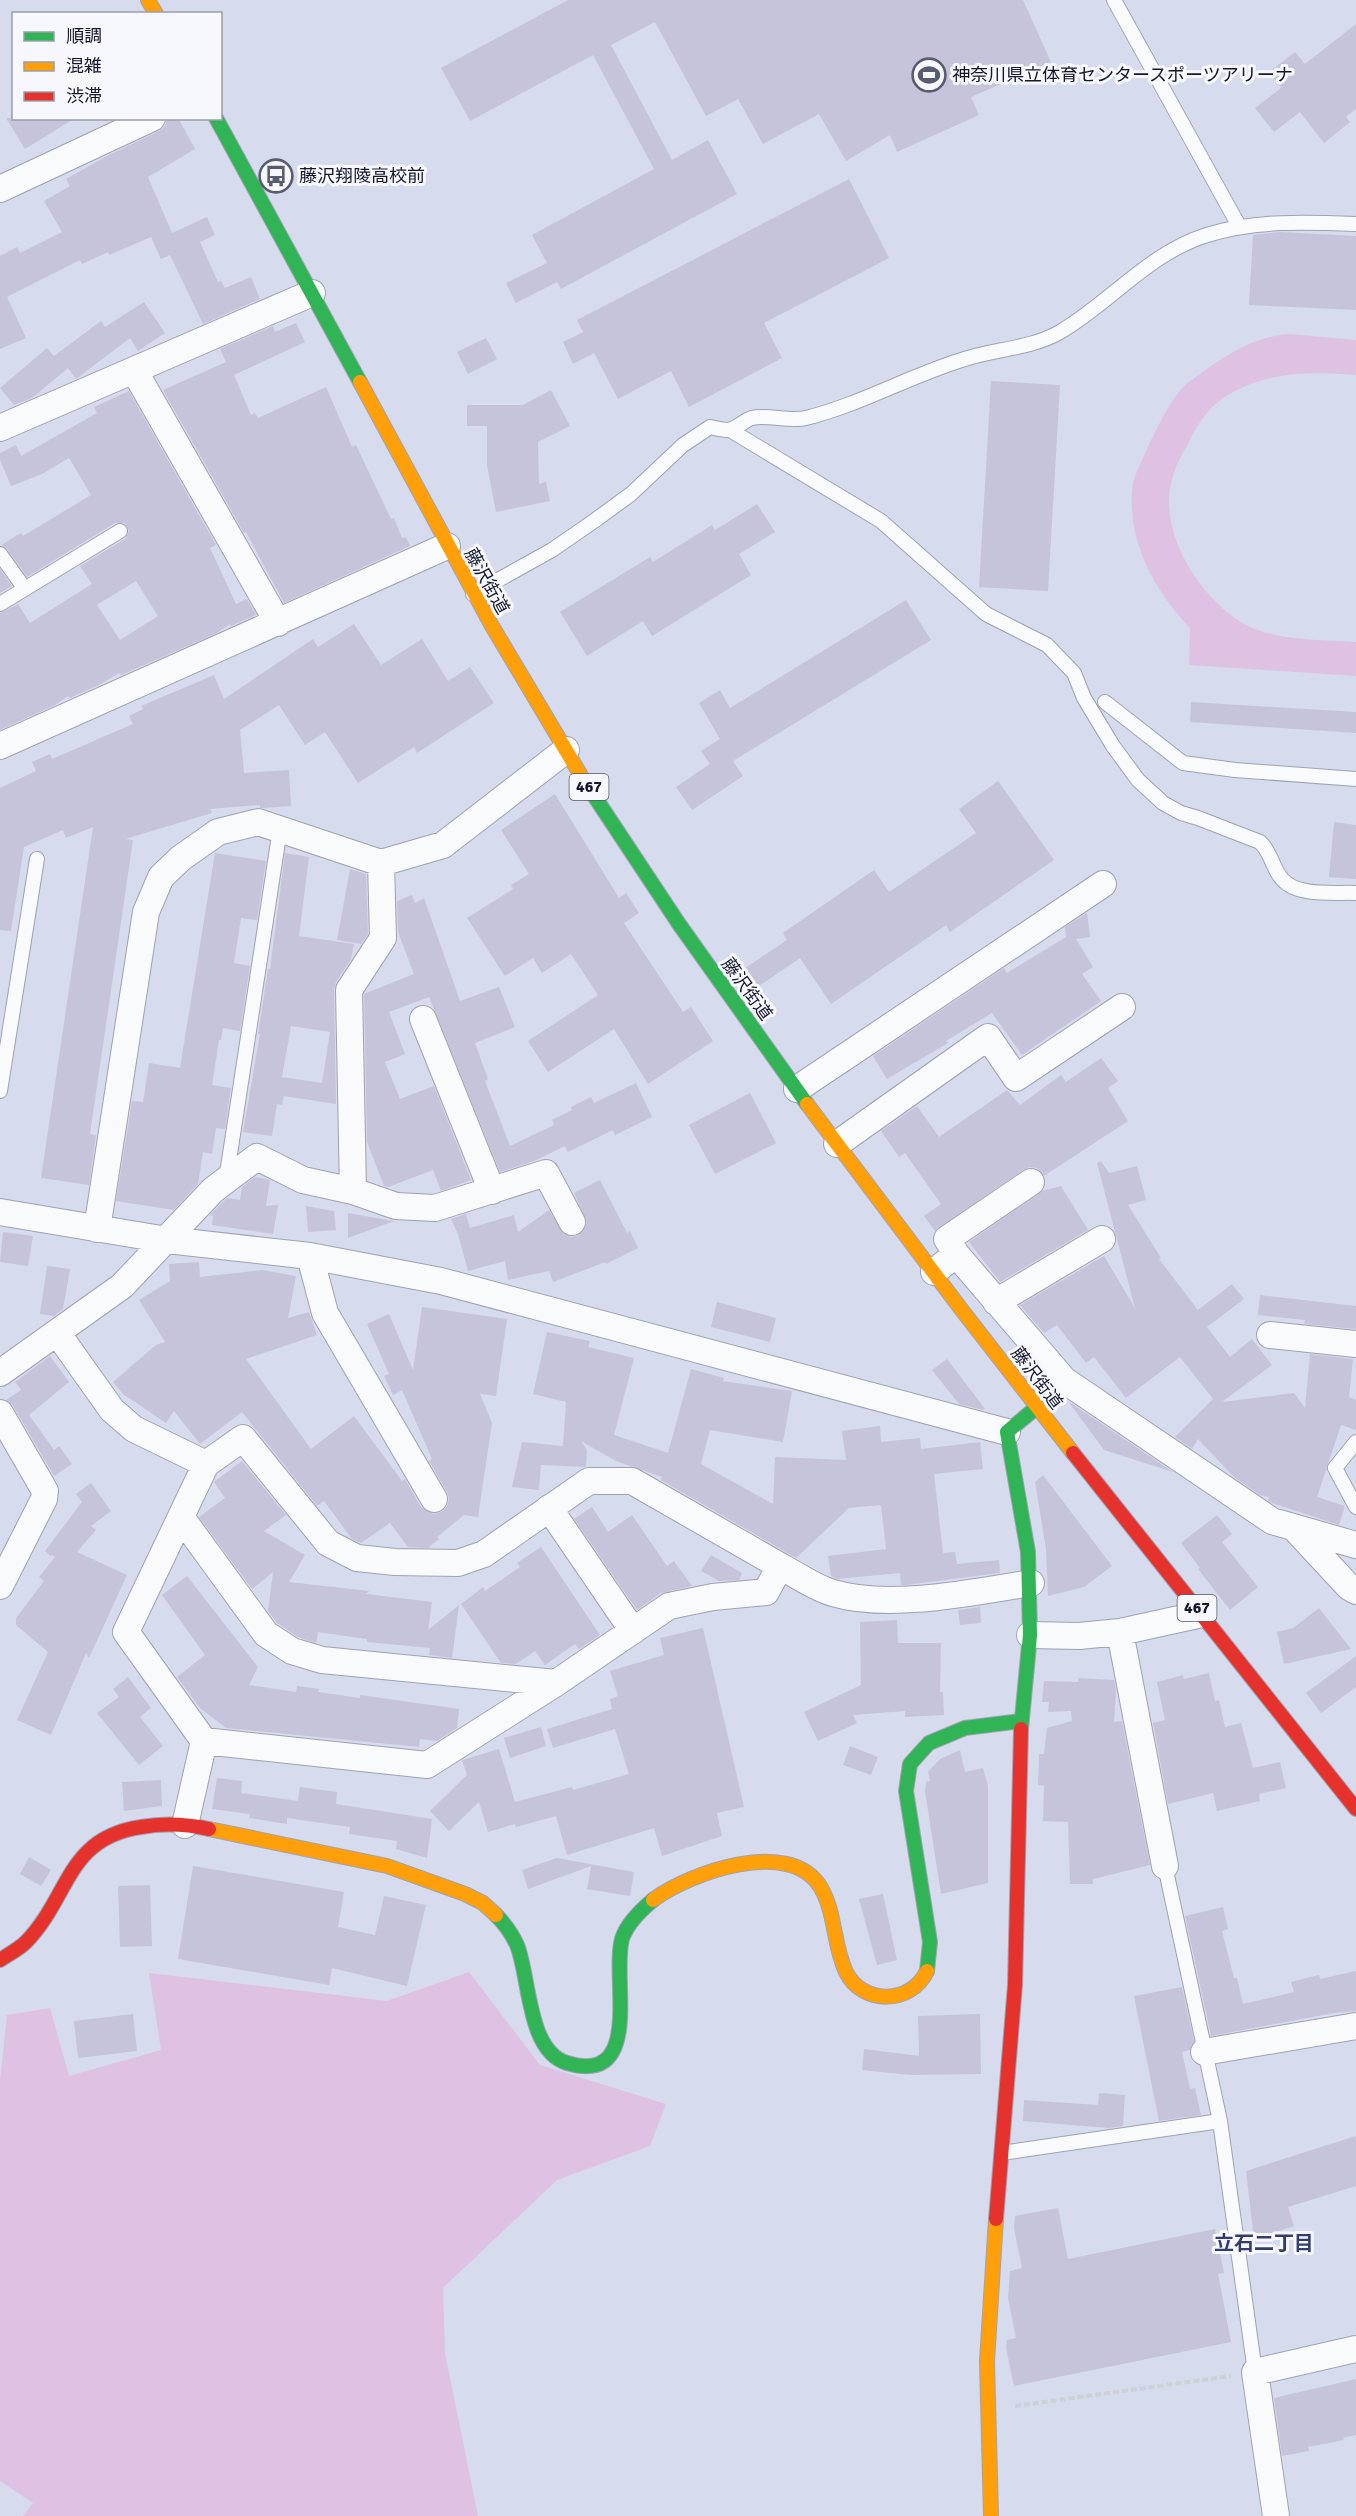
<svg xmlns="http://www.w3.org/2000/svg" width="1356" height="2516" font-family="Signika,'Noto Sans JP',sans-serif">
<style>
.green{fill:#dfc2e3}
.building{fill:#c6c4db;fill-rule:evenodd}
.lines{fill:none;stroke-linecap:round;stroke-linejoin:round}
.lane-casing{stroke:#9ea3b4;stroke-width:16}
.street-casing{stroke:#9ea3b4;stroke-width:28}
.fast-casing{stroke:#9ea3b4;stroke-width:16}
.slow-casing{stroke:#9ea3b4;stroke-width:16}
.jam-casing{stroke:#9ea3b4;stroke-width:16}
.path{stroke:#cfd1d7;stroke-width:4;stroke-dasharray:6 3;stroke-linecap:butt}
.lane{stroke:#f9fafc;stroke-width:14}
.street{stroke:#f9fafc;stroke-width:26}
.fast{stroke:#30b455;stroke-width:14}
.slow{stroke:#ff9f0a;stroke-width:14}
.jam{stroke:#e5322d;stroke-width:14}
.labels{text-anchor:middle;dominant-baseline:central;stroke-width:6;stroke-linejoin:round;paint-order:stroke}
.shield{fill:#f6f8fd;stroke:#575a6a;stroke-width:1.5}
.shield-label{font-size:16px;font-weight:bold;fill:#13172b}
.poi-label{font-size:18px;fill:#13172b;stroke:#f6f8fd;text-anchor:start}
.street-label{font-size:18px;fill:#13172b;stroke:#f6f8fd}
.neighbourhood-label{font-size:20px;font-weight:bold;fill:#333c6a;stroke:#f6f8fd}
</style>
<rect width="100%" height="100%" fill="#d6dbed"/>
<path class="green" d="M1290,334L1356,340V375C1314,372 1274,371 1235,391C1212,402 1199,421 1188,444C1183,453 1177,463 1174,473C1154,527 1198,597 1244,624C1278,642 1319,639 1356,642V676L1189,665L1190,628C1155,591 1128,543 1132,490C1133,477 1141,463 1146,451C1156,430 1167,406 1182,388C1187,383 1194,378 1200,374C1227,354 1256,336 1290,334Z
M469,1972L540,2065L666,2104L650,2146L557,2180L443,2288L445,2353L478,2516H23L33,2503L0,2481V2081L7,2015L50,2008L69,2076L161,2050L149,1973L387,2001Z"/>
<path class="building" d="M568,0H1023L1051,62L971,97L979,115L897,152L890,135L846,161L819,114L763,144L738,99L706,116L655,22L611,45L672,160L708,140L737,194L561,289L557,282L516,303L506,283L547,263L532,235L654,169L593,55L470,121L441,68Z
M1356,24V109L1346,117L1350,122L1324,143L1300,112L1274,132L1255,108L1281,88L1269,72L1295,52L1305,64Z
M6,118H75L25,149Z
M167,118H178L195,149L148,177L172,233L207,217L215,235L200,242L218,282L221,281L225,288L251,277L260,299L203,324L170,255L161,259L151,237L109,255L108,252L82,264L80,260L7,297L26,338L0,349V256L17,247L20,253L62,232L44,201L70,186L66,179L109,155L159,131L165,126Z
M849,179L889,258L764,323L782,358L689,407L671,371L618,399L594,353L573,364L563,342L583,332L577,320Z
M1280,232L1356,236V310L1249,305L1253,235Z
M144,302L165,333L138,351L130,338L76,379L68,368L32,398L14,405L0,388L47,348L54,356L101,321L105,327Z
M296,323L305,342L234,375L251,415L255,413L258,418L326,387L352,447L356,445L391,519L394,518L402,538L406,537L410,546L284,603L246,532L244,533L163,390L226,362L220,349L273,326L275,332Z
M486,338L497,359L468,374L457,352Z
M991,381L1060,385L1048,591L979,587Z
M551,390L570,426L538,442L539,484L546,482L550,501L496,512L487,465V426H467V405H523Z
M129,391L216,545L210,548L236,604L247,599L256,615L231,626L230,624L215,634L121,675L119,673L101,684L70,698L68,696L53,706L0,730V613L18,604L30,623L92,584L80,566L125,539L129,531L125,523H115L27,577L7,549L1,545L21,533L23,536L91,495L69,458L42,474L11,486L0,460V453L16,445L21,456L97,413L94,407ZM136,581L158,616L120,640L97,605Z
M757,504L775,532L739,554L751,575L652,636L643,621L587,656L560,612L650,557L653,562L712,525L715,530Z
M0,569L12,586L0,593Z
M906,600L931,640L733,761L743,776L692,810L676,787L710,764L701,751L720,739L699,703L720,690L730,708Z
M354,624L381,665L422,639L448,681L470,667L494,703L417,753L414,747L358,783L325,732L305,745L279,705L240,730L244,773L289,770L291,806L264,808H260V805L210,809L212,813L125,839L133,840L90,1134L96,1135L89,1185L41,1178L93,827L66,838L63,830L24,847L11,931L0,930V788L36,771L32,762L50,754L52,759L133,724L129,716L143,709L141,706L214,675L224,699L313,639L318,647Z
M1191,702L1356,712V733L1190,722Z
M998,781L1054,860L950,932L946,925L831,1004L800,958L756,988L744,969L787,940L783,933L874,870L889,892L976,833L959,809Z
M555,794L619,898L626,893L639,913L624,923L683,1012L691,1007L713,1041L648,1084L614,1029L548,1072L528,1041L598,995L571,954L542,973L533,958L505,976L467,918L513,889L511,885L529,874L501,830Z
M1334,822L1356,825V879L1329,877Z
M215,853L266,861L257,920L241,918L234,963L250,966L240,1031L223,1028L221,1040H219L212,1085L231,1088L225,1129L216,1128L212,1154L203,1152L198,1184L174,1210L116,1201L132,1101L143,1102L149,1063L180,1068Z
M285,853L309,857L299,936L354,944L351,959L336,982L334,990L336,1104L284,1096L282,1105L277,1104L272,1136L243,1132L260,1034H258L268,969H270ZM291,1026L330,1032L322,1083L282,1077Z
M350,869L366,874L368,934L361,944L337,940Z
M412,895L415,903L424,898L460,1001L499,987L515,1027L475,1043L488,1079L485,1081L510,1146L554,1125L552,1120L572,1110L571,1107L591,1097L594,1103L636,1083L652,1117L615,1135L613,1130L568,1152L565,1146L534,1161L500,1172L429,997L389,1012L405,1054L385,1062L400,1099L434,1086L471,1180L441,1191L433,1170L388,1187L384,1186L367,1142L364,994L414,974L398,932L397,901Z
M1087,913L1090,937L1076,939L1093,967L1082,974L1101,1001L1022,1055L992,1013L946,1041L948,1043L887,1079L873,1056L1004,968L1007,973L1066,937L1065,927Z
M1101,1058L1118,1081L1108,1088L1128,1121L1044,1176L1037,1168L1029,1167L1023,1170L935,1231L924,1216L941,1204L905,1153L899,1157L881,1131L917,1106L939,1137L1007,1090L1020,1105L1061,1075L1066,1082Z
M750,1093L776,1143L715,1174L689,1125Z
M1101,1161L1109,1173L1137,1166L1146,1200L1128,1205L1161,1258L1159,1259L1198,1310L1232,1284L1244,1299L1207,1327L1230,1357L1252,1339L1272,1365L1222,1402L1294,1393L1305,1408L1310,1354L1353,1359L1349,1397L1356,1400V1430L1341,1425L1317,1497L1345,1506L1339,1525L1272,1503L1268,1500L1269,1497L1260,1495L1235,1478L1198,1439L1192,1449L1175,1437L1213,1399L1180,1357L1126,1398L1094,1357L1086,1363L1057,1325L1044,1333L1020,1305L1104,1256L1135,1308L1097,1163Z
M255,1177L270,1180L266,1206L278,1205L273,1234L212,1225L213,1216L210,1215L227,1198L240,1200L242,1187Z
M600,1180L627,1233L630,1231L638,1248L606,1264L605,1262L553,1282L549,1271L508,1280L505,1261L468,1271L458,1234L451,1219L466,1214L470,1228L514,1215L518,1232L549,1210L564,1234L571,1237L578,1235L584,1230L587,1222L574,1193Z
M1061,1186L1088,1230L1000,1282L969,1242L1042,1191Z
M306,1206L334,1211L336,1230L308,1232Z
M348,1213L394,1221L348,1238Z
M3,1232L33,1236L28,1266L0,1262Z
M199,1262L200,1277L262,1270L296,1276L288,1318L309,1312L317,1335L246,1359L311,1449L354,1416L402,1481L405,1479L421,1507L434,1514L441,1512L447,1507L449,1499L447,1492L429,1461L432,1459L402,1390L393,1395L384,1376L389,1374L367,1324L389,1314L413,1370L422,1307L507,1319L496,1396L480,1394L492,1423L478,1517L464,1515L437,1537L439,1539L428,1548L408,1547L390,1523L361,1543L352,1539L324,1501L317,1506L242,1412L200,1444L174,1411L166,1423L123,1394L113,1382L156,1345L165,1342L139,1300L170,1281L169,1264Z
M47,1266L70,1269L63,1309L54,1316L40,1314Z
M1260,1295L1356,1306V1329L1304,1324L1305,1320L1258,1315Z
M717,1302L776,1318L770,1342L711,1327Z
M547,1332L590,1341L588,1347L634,1358L614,1435L668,1453L691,1369L724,1378L723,1381L792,1391L783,1442L710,1430L701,1464L773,1504L775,1457L846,1460L842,1431L880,1426L881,1442L920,1438L921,1449L980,1442L983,1469L934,1474L943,1553L955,1552L957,1564L999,1560L1000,1573L905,1585H901L900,1573L837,1579L831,1576L828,1556L886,1549L881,1505L849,1508L796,1558L661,1480L662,1477L616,1461L581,1441L587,1450L586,1467L541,1465L539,1490L512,1487L522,1442L563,1446L566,1402L533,1394Z
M50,1356L69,1382L29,1415L54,1450L59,1446L72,1464L54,1476L13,1406L6,1400L21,1390L15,1382Z
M947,1359L985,1409L983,1410L959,1404L932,1370Z
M1068,1401L1173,1472L1104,1450Z
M242,1461L286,1515L264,1531L305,1555L289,1582L369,1591L366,1594L432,1602L428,1630L459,1605L452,1658L429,1655L430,1648L367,1642V1639L318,1632L316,1643L298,1637L277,1623L268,1611L273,1572L252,1589L199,1517L225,1498L214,1482Z
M1043,1475L1112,1566L1084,1587L1048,1596L1046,1549L1035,1482Z
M91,1483L111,1511L91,1526L96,1530L77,1552L127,1575L89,1658L86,1653L51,1735L17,1720L48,1652L16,1625V1618L44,1581L39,1577L55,1557L52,1555L50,1556L45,1551L82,1502L76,1494Z
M592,1507L608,1532L632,1515L667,1566L674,1561L692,1586L661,1593L637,1610L574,1519Z
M1217,1515L1232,1534L1222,1542L1258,1587L1230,1610L1198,1569L1200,1568L1181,1543Z
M541,1547L600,1635L579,1649L575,1644L545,1665L535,1651L516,1664L501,1663L461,1604L483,1587L485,1591L520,1567L517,1563Z
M711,1555L742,1573L739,1580L719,1581L701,1571Z
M187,1576L258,1667L249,1685L296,1692L297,1686L319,1689L318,1692L360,1698V1695L459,1709L457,1728L437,1741L420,1739L419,1747L226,1728L200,1708L177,1677L205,1655L162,1595Z
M980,1607L981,1623L960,1625L958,1610Z
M1319,1608L1351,1649L1284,1664L1277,1632L1293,1628Z
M897,1620L898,1643H941L940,1692H943L944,1715L905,1717V1711L853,1715L857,1723L818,1741L804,1712L861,1685L860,1622Z
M703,1628L744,1807L717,1813L722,1836L662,1856L654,1828L567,1855L556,1816L516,1827L515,1824L488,1832L479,1802L449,1831L430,1811L467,1775L462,1760L499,1749L515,1802L572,1787L573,1790L629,1774L615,1729L553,1748L547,1729L612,1709L610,1699L618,1696L610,1671L664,1655L660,1638Z
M1356,1656V1687L1321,1713L1306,1693Z
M1209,1673L1215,1701L1219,1700L1225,1727L1241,1723L1253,1768L1280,1762L1286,1788L1259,1794L1260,1801L1217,1811L1213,1793L1168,1804L1153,1723L1165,1720L1157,1682L1183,1675L1184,1679Z
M128,1677L151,1708L140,1717L163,1746L139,1765L97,1713L119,1697L113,1689Z
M1078,1678L1114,1680L1116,1690L1114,1722L1122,1721L1150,1865L1093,1879V1884H1070L1068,1822L1043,1821L1044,1786L1038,1785L1039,1754H1044L1047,1728L1072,1721L1071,1711L1048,1712L1049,1702H1042L1044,1681L1078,1682Z
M541,1727L546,1746L510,1758L504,1738Z
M850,1746L878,1757L871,1775L843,1765Z
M960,1750L965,1772L983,1768L988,1786V1883L941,1894L925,1791L926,1782L930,1781L928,1772L940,1759Z
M217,1778L242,1781L241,1793L298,1801L300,1787L337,1792L336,1804L432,1819L427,1858L396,1849L397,1841L349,1834L350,1827L287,1818V1824L249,1818L250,1814L212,1809Z
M161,1780L162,1806L124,1811L122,1782Z
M29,1857L51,1870L41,1886L20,1874Z
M557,1858L634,1872L630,1896L587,1889L591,1866L528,1889L522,1870Z
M193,1866L344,1892L338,1927L375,1935L384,1896L426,1905L407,1986L332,1968L329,1985L178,1959Z
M150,1885L152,1946L120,1947L118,1886Z
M883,1894L897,1960L877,1965L859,1899Z
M1223,1907L1228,1929L1222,1931L1234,1978H1237L1243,2004L1294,1992L1291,1982L1319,1975L1320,1979L1356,1971V2011L1334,2013L1211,2036L1185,1916Z
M1182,1987L1194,2041L1190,2050L1182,2052L1190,2089L1195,2088L1201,2115L1159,2121L1134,1996Z
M133,2014L137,2051L78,2058L74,2021Z
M980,2014L981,2074L910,2075L862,2070L864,2049L919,2056L918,2016Z
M1099,2093L1125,2095L1123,2126L1109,2128L1023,2121L1024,2100L1098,2105Z
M1356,2136V2186L1288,2207L1294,2226L1254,2239L1246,2171Z
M1058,2208L1068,2259L1215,2229L1224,2273L1218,2274L1231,2342L1014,2386L1006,2348L1007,2340L1016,2338L1008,2298L1010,2271L1022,2268L1014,2228L1015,2216Z
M1356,2379V2435L1343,2438L1344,2440L1308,2447L1309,2451L1282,2456L1274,2398Z"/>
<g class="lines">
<defs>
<path id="lane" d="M1114,0L1239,226
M730,430L881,521L986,614L1047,645L1074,673L1084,698L1113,746L1138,780L1163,803L1181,813L1198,818L1260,842C1272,853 1272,868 1282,879C1297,897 1335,892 1356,893
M0,554L25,589
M473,594L552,550L594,521L631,494L683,445L710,427C715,428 722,430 728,430C737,429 744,420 752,418C766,414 790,422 806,418C862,404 913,374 968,358C998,349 1032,348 1060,332C1111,302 1149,253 1207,235C1255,220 1307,222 1356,224
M0,604L120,531
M1105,702L1183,763L1235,770L1356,779
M0,1091L37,859
M226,1180L280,829
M1356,1442L1335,1468L1356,1507
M1165,1866L1220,2121L1255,2372
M1002,2153L1220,2121"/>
<path id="street" d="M0,189L152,118
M134,370L278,623
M0,428L312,293
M0,746L447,546
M381,863L383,938L349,990L353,1191L396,1206L435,1208L546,1173L572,1222
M423,1019L492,1191
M797,1089L1103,884
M837,1144L988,1037L1016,1078L1122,1007
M0,1212L167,1240L310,1256L441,1281L1007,1432
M97,1229L146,912L161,877L181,858L218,832L258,822L381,863L443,845L566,750
M956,1254L947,1239L1031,1182
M310,1256L325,1313L434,1499
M934,1272L956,1254L1064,1380L1272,1521L1356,1545
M996,1302L1102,1239
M58,1334L112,1410L134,1429L206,1464
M1270,1335L1356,1344
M0,1373L122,1286L213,1190L257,1157L303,1180L353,1191
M0,1413L45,1491L44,1499L0,1586
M243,1438L328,1543L357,1558L395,1562L458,1563L484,1554L589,1481H632L780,1566L766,1592L713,1597L669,1606L556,1683L427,1765L204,1741L126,1632L206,1464Z
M549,1508L633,1631
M181,1517L266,1634L292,1651L322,1660L556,1683
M1296,1530L1349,1587L1356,1591
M780,1566C797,1575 815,1588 833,1593C889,1610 974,1592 1031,1583
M1120,1632L1165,1866
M1030,1635L1079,1636L1120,1632L1202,1614
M185,1825L204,1741
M1204,2052L1356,2026
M1276,2516L1255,2372L1356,2349"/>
<path id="fast" d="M216,118L360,382
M583,779L679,924L807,1104
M1021,1729L1030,1635L1028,1552L1007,1432L1037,1407
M496,1915C505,1924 512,1934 517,1945C530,1977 527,2051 567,2063C645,2086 611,1978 622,1939C627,1923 641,1910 653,1900
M927,1971L930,1942L906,1791L910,1764L929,1743L965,1728L1021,1721"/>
<path id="slow" d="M148,0L156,14
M360,382L492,626L583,779
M807,1104L961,1309L1073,1453
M209,1829L387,1866L465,1894L483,1903L496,1915
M653,1900C689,1873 791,1836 821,1888C836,1914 833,1945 846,1972C862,2005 911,2005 927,1971
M991,2516L987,2361L996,2219"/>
<path id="jam" d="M1073,1453L1356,1809
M0,1960C9,1954 19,1949 26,1942C70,1897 66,1838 141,1827C164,1823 186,1824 209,1829
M996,2219L1015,1985L1021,1729"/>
</defs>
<use href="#lane" class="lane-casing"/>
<use href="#street" class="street-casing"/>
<use href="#fast" class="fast-casing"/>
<use href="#slow" class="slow-casing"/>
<use href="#jam" class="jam-casing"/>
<path class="path" d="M1015,2406L1231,2376"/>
<use href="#lane" class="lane"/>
<use href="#street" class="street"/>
<use href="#fast" class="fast"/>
<use href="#slow" class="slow"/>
<use href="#jam" class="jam"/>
</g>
<defs>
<symbol id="stadium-ring" viewBox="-11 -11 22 22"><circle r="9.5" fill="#f6f8fd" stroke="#575c6f" stroke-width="1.5"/><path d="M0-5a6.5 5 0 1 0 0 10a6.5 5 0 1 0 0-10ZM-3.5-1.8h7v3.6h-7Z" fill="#575c6f"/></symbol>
<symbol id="bus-ring" viewBox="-11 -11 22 22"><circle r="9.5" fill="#f6f8fd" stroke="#575c6f" stroke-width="1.5"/><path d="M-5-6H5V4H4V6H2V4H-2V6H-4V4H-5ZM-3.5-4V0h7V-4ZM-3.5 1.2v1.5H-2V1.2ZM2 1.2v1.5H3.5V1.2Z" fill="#575c6f"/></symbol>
</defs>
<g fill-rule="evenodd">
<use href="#stadium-ring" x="910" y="56" width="38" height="38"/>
<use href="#bus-ring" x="257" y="157" width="38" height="38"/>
</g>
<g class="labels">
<g class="shield">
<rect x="569.5" y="774" width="39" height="26" rx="4.5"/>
<rect x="1177.5" y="1595" width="39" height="26" rx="4.5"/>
</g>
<g class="shield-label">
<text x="589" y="787">467</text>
<text x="1197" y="1608">467</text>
</g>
<g class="poi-label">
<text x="952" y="75">神奈川県立体育センタースポーツアリーナ</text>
<text x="299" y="176">藤沢翔陵高校前</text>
</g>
<g class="street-label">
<text transform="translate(487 581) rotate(61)">藤沢街道</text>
<text transform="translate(747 989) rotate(54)">藤沢街道</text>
<text transform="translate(1037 1378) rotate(53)">藤沢街道</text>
</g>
<g class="neighbourhood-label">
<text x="1264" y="2243">立石二丁目</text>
</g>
</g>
<rect x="12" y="12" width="210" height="108" fill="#f6f8fd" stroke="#9b9ea9" stroke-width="1.5"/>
<rect x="24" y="32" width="30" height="9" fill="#30b455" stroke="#9b9ea9" stroke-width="1.5"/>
<text x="66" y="42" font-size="18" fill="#13172b">順調</text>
<rect x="24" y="62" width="30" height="9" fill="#ff9f0a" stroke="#9b9ea9" stroke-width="1.5"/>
<text x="66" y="72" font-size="18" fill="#13172b">混雑</text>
<rect x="24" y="92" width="30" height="9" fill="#e5322d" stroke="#9b9ea9" stroke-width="1.5"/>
<text x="66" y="102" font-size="18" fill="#13172b">渋滞</text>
</svg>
